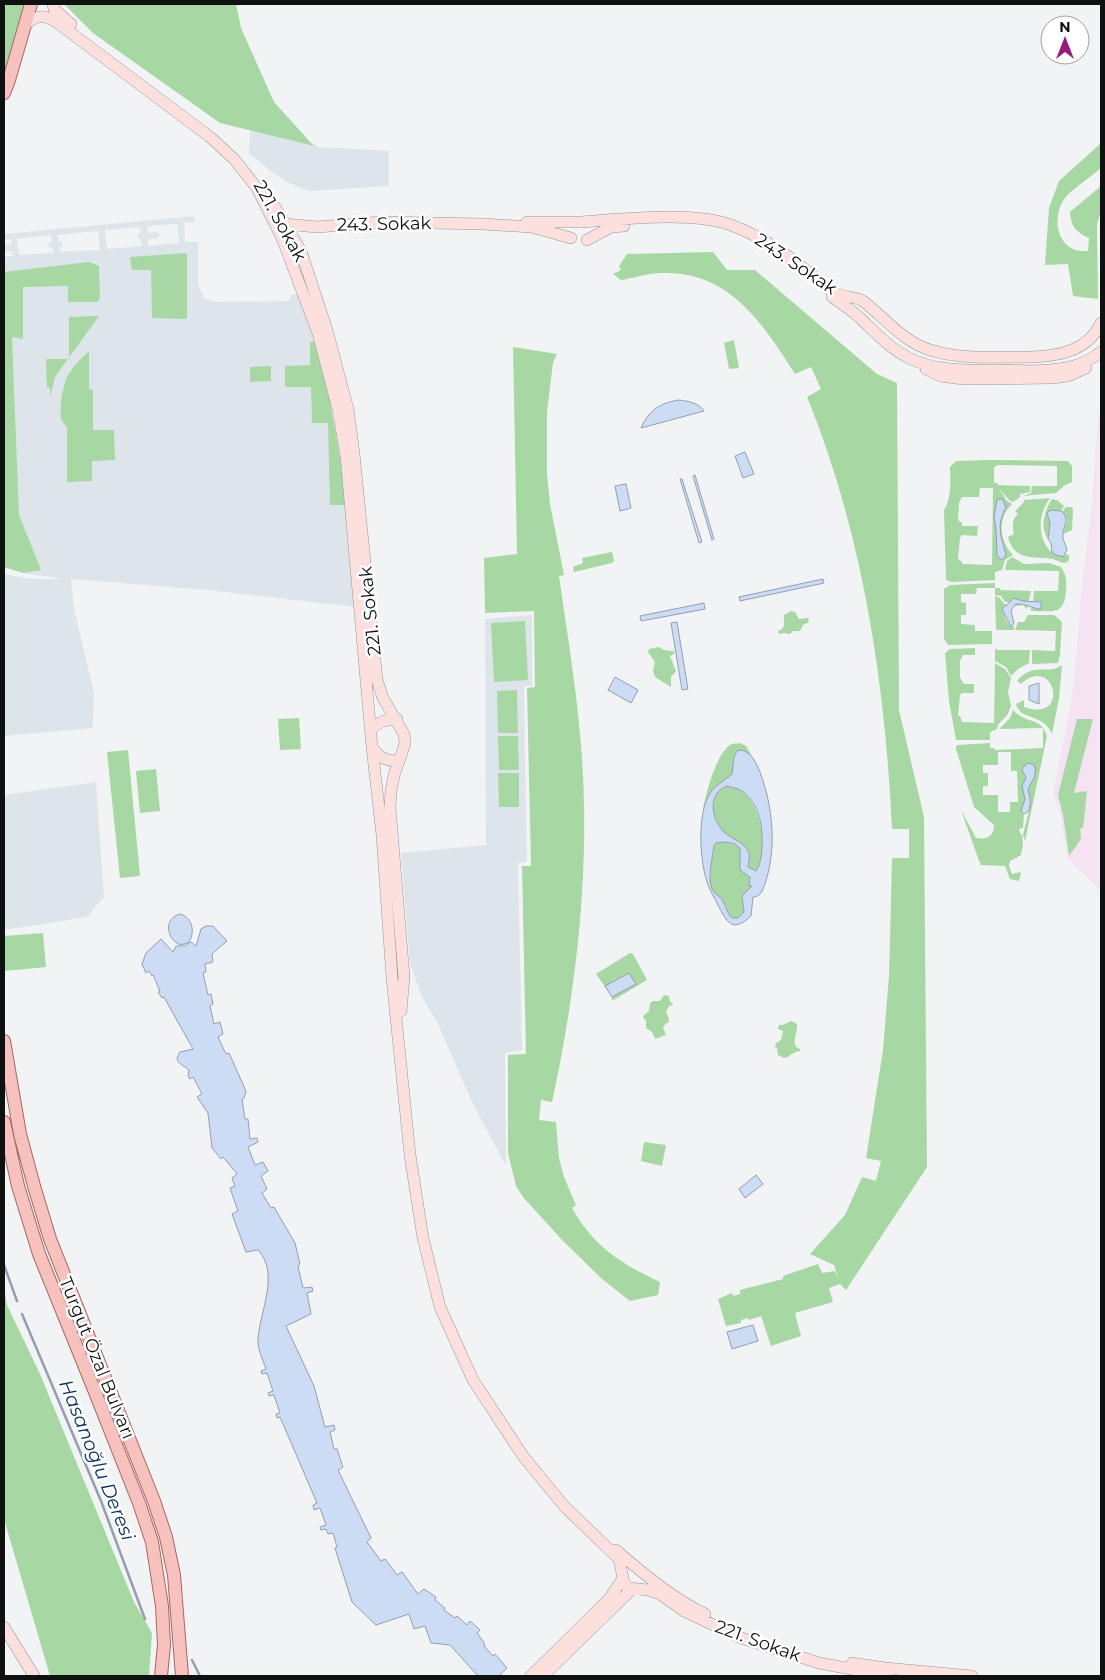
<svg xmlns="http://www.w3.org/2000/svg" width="1105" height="1680" font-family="Montserrat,sans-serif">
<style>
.commercial{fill:#f5e3f4}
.built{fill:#dde5eb;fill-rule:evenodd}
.green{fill:#a7d8a3;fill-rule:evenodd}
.water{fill:#cbdcf4;stroke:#939fb0;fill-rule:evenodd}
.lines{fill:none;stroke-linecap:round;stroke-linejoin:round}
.stream{stroke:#939fb0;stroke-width:2.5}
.secondary-casing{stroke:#979899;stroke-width:12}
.primary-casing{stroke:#a36964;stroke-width:14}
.secondary{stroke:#fbe0de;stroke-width:11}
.primary{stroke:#f7c2bd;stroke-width:12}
.labels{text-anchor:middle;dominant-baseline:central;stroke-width:5;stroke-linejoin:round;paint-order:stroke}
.street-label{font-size:18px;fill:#0f1010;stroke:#fff}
.water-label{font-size:19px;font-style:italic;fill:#083263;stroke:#fff}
</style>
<rect width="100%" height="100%" fill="#f2f3f5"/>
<path class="commercial" d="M1101,413V891L1067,858L1061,818L1053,792L1068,719L1074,680L1082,586L1092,504L1098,416Z"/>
<path class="built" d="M250,130L318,147L389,151V186L309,191L287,182L273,173L249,153Z
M194,216L195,222L184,223L185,242H198V284L204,298L214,302L289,301L291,295L298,294L316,342L339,447L356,607L207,590L71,579L74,609L94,692L93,728L4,736V574L32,579H64L23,573L4,567V257L13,256L12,251H4V245L12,244L11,239L4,240V234ZM177,224L179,243L148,246V239H157L160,234L156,231L148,233L147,226ZM140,227L141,233L137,235L139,240L141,239L142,246L107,249L105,230ZM98,231L100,250L60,252L59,247H62V242H58V235ZM51,235L52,242H49L48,247L53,248V253L19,255L17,239Z
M532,615V686H524L527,862L518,863L522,1050L505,1053L506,1166L472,1102L438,1024L422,997L410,964L401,853L486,845L485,619Z
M96,782L104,897L87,917L4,930V795Z"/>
<path class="green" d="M6,4H25L20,24L4,74V12Z
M64,4H236L241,28L274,102L312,144L318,147L220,123L93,33Z
M1101,143V168C1092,176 1072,189 1065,198C1054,213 1054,240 1073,249C1077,251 1084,251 1088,251L1089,238C1076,232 1071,227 1070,212L1101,186V211L1097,224L1098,299L1073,296L1068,264L1045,265L1049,208L1059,181Z
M713,252L727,270H755L877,374L897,383L899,710L924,817L927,1167L846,1290L840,1284L829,1288L833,1302L795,1313L801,1336L771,1346L761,1316L749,1320L748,1318L741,1320V1323L726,1326L718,1299L732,1293L733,1296L740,1294V1290L783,1279V1276L818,1264L822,1273L835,1271L839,1281L834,1265L810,1254L845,1215L862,1177L876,1181L881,1161L866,1158L883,1050L889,976L892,858H909V829H892C885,682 863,534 807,397L821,389L811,367L795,374C763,324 730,271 662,273C648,273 634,278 621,280L613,274L621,270L619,266L627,254Z
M187,253V319L152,318L151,270H132L130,257Z
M89,262L99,266L100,297L98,302H68V286L23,287V339L12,337L19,515L41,570L23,573L4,567V272Z
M99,316L55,377L50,398V388L47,387L46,359H69V317Z
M734,340L739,368L729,369L724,343Z
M310,342H316L330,401L348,505H330L328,423H312L311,387H285V366L310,365Z
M513,347L557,354L553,363L547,412V473L550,504L564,575L559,576C570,652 583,728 584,805C586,905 573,1005 552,1102L541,1100L539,1120L556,1122L559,1158L564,1177L576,1205L572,1208C594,1247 620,1263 660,1282L658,1295L630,1301L602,1279L562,1240L523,1197L516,1186L508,1153V1055L526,1054L522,866H531L527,688L535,687L534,611L485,613L484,558L517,554Z
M89,351V389L93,390V430H114L115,460L92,461V481L67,482V427C65,425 63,423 62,421C58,411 63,384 68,375C74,365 82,358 89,351Z
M271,366V381L250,382V367Z
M991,460L1068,461L1072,466V482L1065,485L1056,493L1023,496L1031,493L1032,486H1057V466L998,465L994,467V483H998V485L1030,486V492L1020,494V497L1013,502C1006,499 1005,492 998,490L1003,494L1006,500L1012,504C997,518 999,541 1013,555L1005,560L1002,570L995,572V580L951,582L946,580L944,510C952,497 950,482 950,467L956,461ZM980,488H993L992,565L962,564V562L958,559L960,538L962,535L977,536L978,526H962V523L958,520L959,503L962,497H979Z
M1050,498C1038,515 1037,535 1050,551L1069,555C1069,558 1070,560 1067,562C1063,565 1057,560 1053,559C1033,556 1015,562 1008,537L1014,534C1012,527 1012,519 1018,514L1015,511L1024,502V500Z
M1052,499L1057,500L1064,506L1061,511L1055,510L1047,515L1050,524L1048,539C1039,527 1045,510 1052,499Z
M1066,507H1072L1073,510L1072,530L1063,534L1067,520L1062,512Z
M612,552L614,561L612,563L574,572L573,567L583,563L582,558Z
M1012,557L1024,564L1049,563L1061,567C1066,575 1067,580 1066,589C1065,616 1053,611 1031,611V608L1041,609V602L1033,601L1034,591H1058L1059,571L1005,570L1007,561Z
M995,583V588H1000V590L1031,591L1027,609L1023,605L1015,606L1009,602H1005L1001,596L995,595V588H977L976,594H961V602L966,603V615H961V624L975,625V631H992V644L948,645L944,639V589L950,585Z
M995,596L1000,598L1004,604H1009L1003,607C1003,613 1006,622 1011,627L1014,626V630H996Z
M791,611L795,612L799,619L808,618L809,622L803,625L800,631H793L790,634L784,633L779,634L778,631C787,628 783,622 784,615Z
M1028,615H1054L1062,622L1060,655L1058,663L1032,664V650L1055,651L1056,631L1015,630L1018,622H1024Z
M525,621L528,680L494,682L491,623Z
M659,647L664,650L674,651V654L670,656L676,671L671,677V687L655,677L653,670L655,662L648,652L649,649Z
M975,648V655H963L960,661V678L961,679L964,684H974V693H962L960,695L958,716H960L962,722L994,723L995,663L1005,669L1011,678L1008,692L1011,706L1008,714L998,725L997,729L990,732V740H956L949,701L945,653L950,649Z
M995,648L997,650H1030L1029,663L1018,669L1011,676L1006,667L995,661Z
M1062,665L1059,698L1052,734C1043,712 1021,722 1016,704L1024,700V707C1071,724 1055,653 1021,684L1017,681C1034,661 1048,676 1062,665Z
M517,690L518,733H498L497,691Z
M1013,710C1026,725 1041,716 1047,736L1025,841L1023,835L1025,826L1030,808L1028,789L1034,765L1028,763L1023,768L1026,778L1022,786L1025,799L1021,811L1024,815L1023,828L1019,829L1020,833L1022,835L1023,844L1021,855L1010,861L1009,866L1012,874L1021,872L1019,881L1010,879L1005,866L981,865L978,858L961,810L976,838C987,840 994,836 994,825L974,807L956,749V746L958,745L990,743V748H994L995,750L1043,748V728L999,729L1010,718ZM998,752H1011V771H1017L1018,802H1010V812H998V795H983V786H988V773H983V765H998Z
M299,718L301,749L280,750L278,719Z
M1077,719H1093L1074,793L1087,791L1083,828L1080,829L1081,839L1069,856L1063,815L1058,795Z
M498,736H518L519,770H499Z
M740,743L746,746L753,758L750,754L734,757L732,774C719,786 709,792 703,810C705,796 717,750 732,744C735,743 738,744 740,743Z
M128,750L140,876L120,878L107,752Z
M156,769L160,811L140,813L136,771Z
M498,773H519V807H499Z
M727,786C732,788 738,788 742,791C761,805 770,851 756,871L748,867C749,859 751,854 746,848C741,841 730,838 724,832C711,818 707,793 727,786Z
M726,842L736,845L740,848C742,866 736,865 750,878L749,885L752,886L742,897L744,912L738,918H732C727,913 726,907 723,901C720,896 714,894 712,889C707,877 713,857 714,845L716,843Z
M43,933L46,967L4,971V936Z
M630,953L633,954L647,980L612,1001V997L596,974Z
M664,995L669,996L670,1002L673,1004L672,1006L670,1005L666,1011L669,1019L668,1023H666L663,1028L666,1035L655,1039L652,1032L646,1028V1020L643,1018L644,1015L649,1011L650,1003L653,1001H660Z
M791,1021L797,1024C798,1033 792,1038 796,1047L800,1049V1051C794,1051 790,1057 784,1058L778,1055L777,1048L775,1047L776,1043L781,1040L783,1031L778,1029L779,1025H783Z
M644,1142L666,1145L662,1166L641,1161Z
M4,1287L7,1305L40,1374L134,1602L152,1633L149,1676H50L4,1519Z"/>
<path class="water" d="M679,400C688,401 699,403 704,411L641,428C649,410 660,403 679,400Z
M745,452L754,474L743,478L735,456Z
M695,475L714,539L712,540L693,476Z
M680,479H682L702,542L699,543Z
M626,484L631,508L620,511L615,486Z
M1000,499H1002L1006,507C996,526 1001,536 1006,555L1002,560L997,556L996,529L994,517L997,500Z
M1051,510L1061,511C1070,518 1064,524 1063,534C1062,539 1066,545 1067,550L1063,557L1056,555L1052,552L1051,543L1048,539L1050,524L1047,513Z
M823,579L824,583L740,601L739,597Z
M1014,598L1023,601L1041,602V609C1032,609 1025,603 1016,604L1011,610L1014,624L1011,627L1002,609Z
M704,603L705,609L641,621L640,616Z
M677,622L688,689L682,690L671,623Z
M615,677L638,690L631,703L608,690Z
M1039,683V704L1029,700V686Z
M741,750C752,752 756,763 760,772C773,807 777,848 765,884C763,887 763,892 760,894C758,896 755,897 753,897L751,916C733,933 727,923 718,905C715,899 711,892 708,885C700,863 697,819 708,797C713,786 723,782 732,774L734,757L737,751ZM727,786C732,788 738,788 742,791C760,804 763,827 762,848C761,856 761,864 756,871L748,867C749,860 751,854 746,848C741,841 730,838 724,832C711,819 707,793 727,786ZM726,842L735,844L740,848V870L750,877L749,886H752L742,896L744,912L738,918H732C727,913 726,907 723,901C720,896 714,894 712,889C707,877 713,857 714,845L716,843Z
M1028,763L1034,765C1038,774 1032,781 1028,789C1030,797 1032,804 1028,812L1024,814L1021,811L1025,799L1022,786L1026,778L1022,770L1025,765Z
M181,914C193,919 195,932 189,942L181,945C166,940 163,917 181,914Z
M206,926H213L227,941L212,954L213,962L205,964L206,972L203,973L208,995L211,994L213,1004L210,1006L214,1024L220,1022L223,1034L218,1037L226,1054L229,1053L246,1091L244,1098L242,1099L245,1119H248L250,1139L257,1138L258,1142L248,1147L255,1165L263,1162L268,1171L261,1176L267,1189L262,1193L271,1208L274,1207L295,1243L300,1264L298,1266L303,1288L312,1287L313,1291L307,1293L311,1314L286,1326L314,1386L325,1427L334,1425L335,1430L330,1432L334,1449H337L343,1467L338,1470L371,1538L367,1542L381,1561L385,1559L397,1575L402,1572L418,1594L424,1589L436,1597L435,1600L445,1608L444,1610L455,1618L457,1616L467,1625L470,1621L480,1630L477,1633L485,1644L484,1646L493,1656L495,1654L507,1668L499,1676H478L450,1645L431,1643L425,1626L414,1629L409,1614L376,1625L352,1602L335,1548L337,1547L333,1533L328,1534L326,1529L321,1530L320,1527L326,1525L320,1508L314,1510L313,1505L317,1503L280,1417L277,1418L276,1414L280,1413L274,1395L269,1396L268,1393L273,1391L267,1373L262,1374L261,1371L266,1369C263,1360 257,1348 258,1339C260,1310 280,1274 258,1250L246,1252L232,1214L238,1211L230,1188L235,1186L232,1178L237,1174L223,1157L221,1159L212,1148L208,1113L197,1097L202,1094L193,1077L190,1079L188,1076L189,1070C183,1065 172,1062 180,1052L193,1049L164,997L162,998L158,992L160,991L153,975L152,976L149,971L146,973L142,964L146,953L161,939L173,952L176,946H184L191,942L196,946L201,929Z
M629,973L636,984L612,997L605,986Z
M756,1175L763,1184L745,1198L739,1189Z
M753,1325L758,1341L732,1349L727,1332Z"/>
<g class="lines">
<path class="stream" d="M4,1265L17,1301
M22,1314L101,1501L145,1619
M192,1660L200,1676"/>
<defs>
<path id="secondary" d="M53,4L54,9L71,24
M26,24C36,16 43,14 55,21L210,137L234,159L257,188L282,238L318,333L338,409L346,456L372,747L382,835L392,978L410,1155L423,1238L440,1307L473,1380L523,1456L564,1506L619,1559L624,1583L629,1588L648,1590L660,1594L684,1611L741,1638L819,1663L888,1676
M275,207L301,251L327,330L348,409L354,454L377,680L383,698L404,734L405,744L394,775L391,791L390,807L404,977L401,1011
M527,222H578
M581,222C623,219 693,211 731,225C758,235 780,249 802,267C813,275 823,286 835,293C843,297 858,297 863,301C885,318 902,341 930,350C962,360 997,357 1031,357C1059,356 1088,351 1101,323
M285,224L317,227L382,222L483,224L531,227L571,238
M587,240L611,227L624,226
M832,297C841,303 851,310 859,317C875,332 889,348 909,358C937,372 968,370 998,370C1023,371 1050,372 1074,366C1084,363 1093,358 1101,352
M926,369L940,376L964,379L1052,378L1068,376L1086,368
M371,730C379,721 385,720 397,719
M372,747C379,758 386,761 399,761
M616,1550C642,1573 674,1599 705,1614
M4,1627L34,1676
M852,1663L885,1668L972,1676
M531,1676L609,1599L623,1578
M543,1676L632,1589"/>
<path id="primary" d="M4,93L9,80L31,4
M4,1041L20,1134L34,1186L50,1239L154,1501L166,1537L174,1575L182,1676
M4,1122L18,1186L39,1254L95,1392L139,1503L152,1542L162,1606L164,1645L161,1676"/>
</defs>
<use href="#secondary" class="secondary-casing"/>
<use href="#primary" class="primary-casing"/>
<use href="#secondary" class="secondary"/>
<use href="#primary" class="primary"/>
</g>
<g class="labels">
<g class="street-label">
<text transform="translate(280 221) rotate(61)">221. Sokak</text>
<text transform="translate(384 224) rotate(-1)">243. Sokak</text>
<text transform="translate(796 264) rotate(34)">243. Sokak</text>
<text transform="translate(370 611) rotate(-96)">221. Sokak</text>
<text transform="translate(97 1358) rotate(68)">Turgut Özal Bulvarı</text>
<text transform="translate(758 1641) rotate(20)">221. Sokak</text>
</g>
<g class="water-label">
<text transform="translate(97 1460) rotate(68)">Hasanoğlu Deresi</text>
</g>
</g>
<rect width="1105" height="1680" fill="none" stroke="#0f1010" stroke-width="10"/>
<g transform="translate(1065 40)"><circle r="24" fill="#ffffff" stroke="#9f9f9f"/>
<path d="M0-4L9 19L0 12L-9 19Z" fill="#931c7a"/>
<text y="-8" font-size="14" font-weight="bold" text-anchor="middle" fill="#0f1010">N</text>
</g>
</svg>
